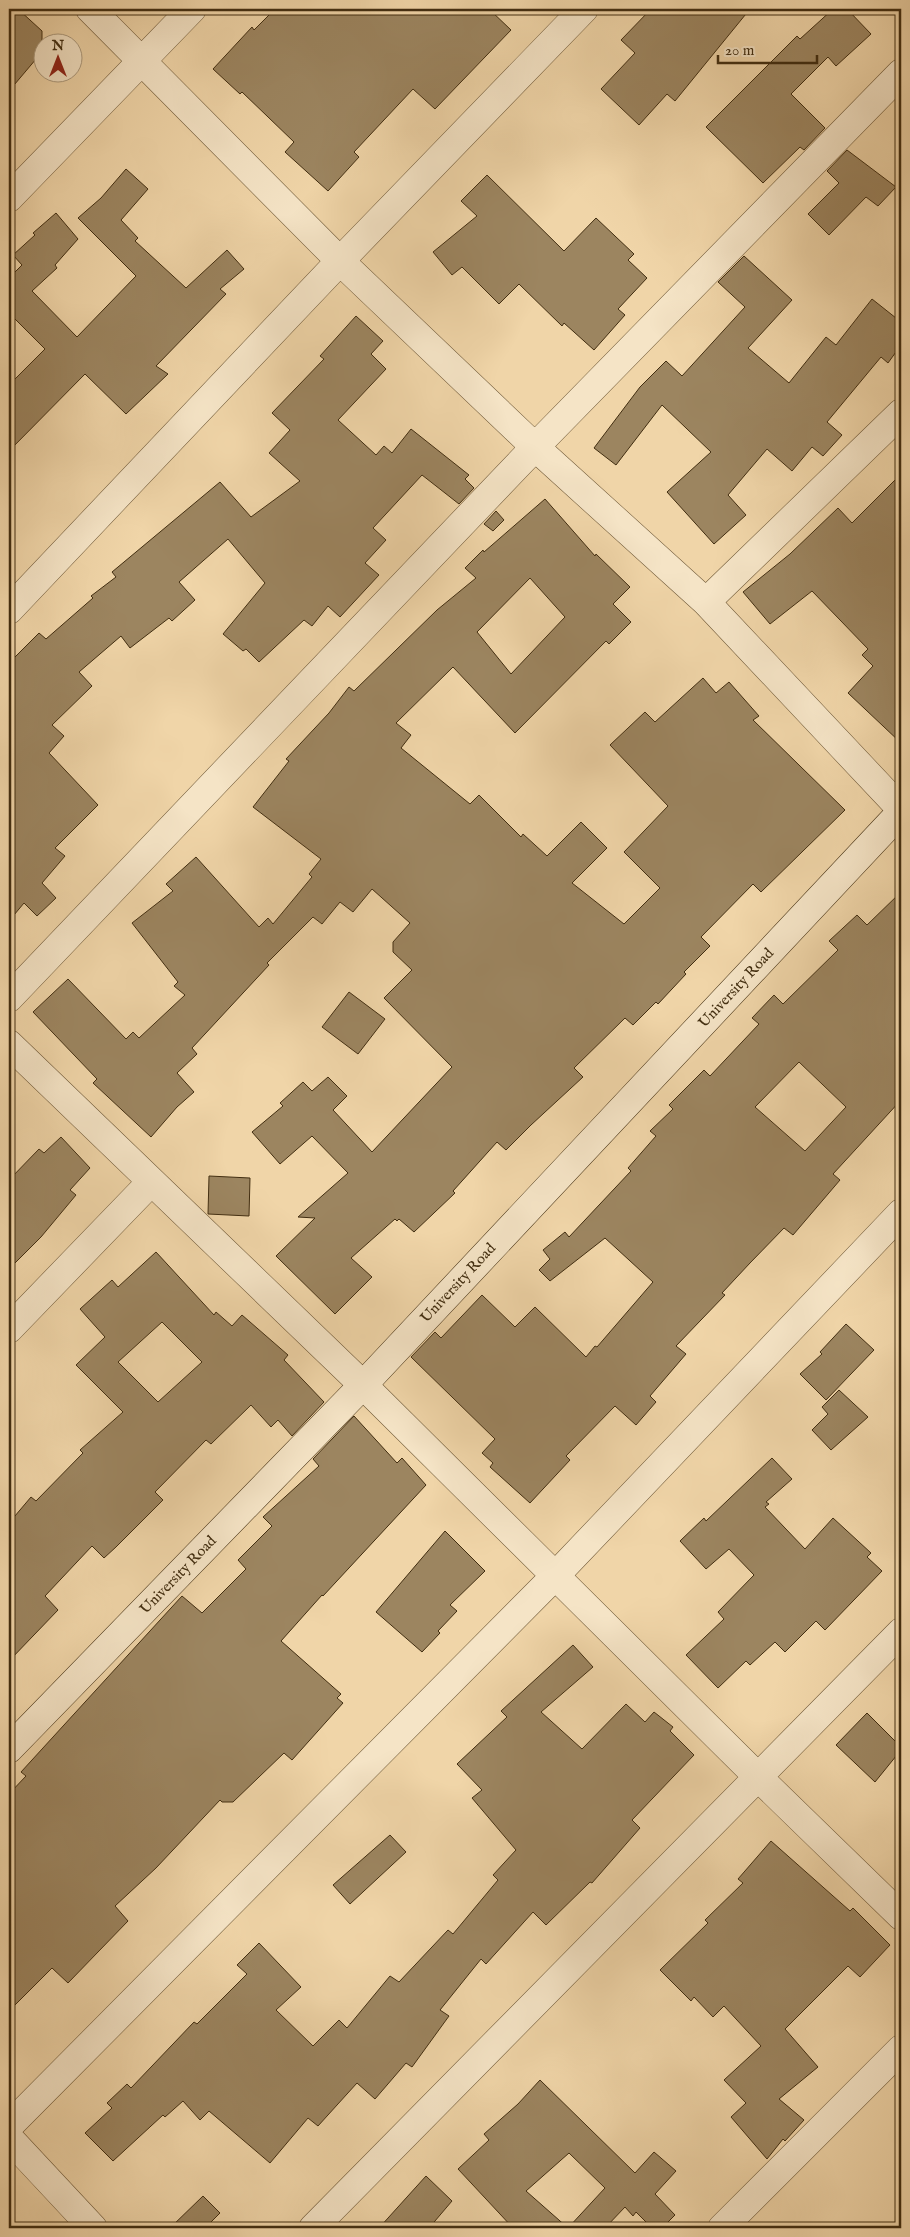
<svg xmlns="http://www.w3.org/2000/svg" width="910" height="2237" font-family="'IM FELL English',serif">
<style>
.building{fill:#9c8560;stroke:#422e11;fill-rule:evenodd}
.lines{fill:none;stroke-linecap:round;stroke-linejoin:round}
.street-casing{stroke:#6e5837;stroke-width:29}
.secondary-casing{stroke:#422e11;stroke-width:29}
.street{stroke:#f5e4c6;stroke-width:28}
.secondary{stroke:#f5e4c6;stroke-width:28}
.labels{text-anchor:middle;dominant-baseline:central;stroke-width:5;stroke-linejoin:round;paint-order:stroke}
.street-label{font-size:15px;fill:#422e11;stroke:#f5e4c6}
</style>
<rect width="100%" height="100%" fill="#f0d5a8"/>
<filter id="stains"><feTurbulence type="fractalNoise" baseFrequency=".004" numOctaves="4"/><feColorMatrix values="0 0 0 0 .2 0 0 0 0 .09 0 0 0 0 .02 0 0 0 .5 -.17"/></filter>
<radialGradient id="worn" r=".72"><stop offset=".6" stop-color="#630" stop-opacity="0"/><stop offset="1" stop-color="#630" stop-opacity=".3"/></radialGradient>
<path class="building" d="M9,9H18L42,31V52L9,91Z
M275,9H489L511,30L435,109L413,89L354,152L359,157L328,191L285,152L294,142L242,92L240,94L213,69L252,27L254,30Z
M651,9H750L675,101L667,94L639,125L601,89L635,53L621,40Z
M833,9H847L871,34L836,66L828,57L791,94L825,128L804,150L800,147L763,183L706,127L797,36L800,39Z
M847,150L896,187L878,206L866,197L829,235L808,214L839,183L827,171Z
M126,169L148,189L121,220L138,238L135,241L186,288L227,250L244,269L220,289L226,294L156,366L168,374L126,414L85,374L9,451V385L45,349L9,313V267L14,273L22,265L13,255L35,235L33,233L56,213L78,239L55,265L57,268L32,291L77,337L136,276L78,218L101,198Z
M487,175L564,251L596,218L634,254L628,260L647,278L618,309L625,315L594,350L564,323L562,326L519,284L499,304L462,267L452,275L433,252L477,216L461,201Z
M744,256L792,300L748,348L789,383L826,337L836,345L872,299L901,322V345L888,363L881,357L827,422L842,435L823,456L812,447L792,471L767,449L728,495L746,515L714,544L667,492L711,452L662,405L616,465L594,448L640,387L666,361L682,376L745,307L718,282Z
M356,316L383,341L371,354L386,369L338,420L376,455L384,446L392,453L411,429L469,475L465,479L474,488L459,504L422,475L373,528L386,540L365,563L379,575L340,617L328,606L312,626L304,620L259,662L246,649L243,651L223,634L265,583L228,539L179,582L195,600L172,621L169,618L130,648L121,636L79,672L92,686L52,725L64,736L49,753L98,805L55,848L65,856L42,883L56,898L37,916L24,903L9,921V663L39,633L46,639L93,598L91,596L116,577L112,572L220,482L251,517L300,481L269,453L290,430L272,413L324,359L320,356Z
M901,474V743L848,693L873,666L862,655L868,649L812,591L770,624L743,592L790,554L838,508L852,523Z
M545,499L595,556L596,554L630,587L613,604L631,622L609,644L606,641L515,733L453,667L396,723L411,735L401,748L470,804L479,795L521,837L523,834L547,856L581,822L607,848L572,883L624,924L660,888L624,852L668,806L610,745L645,712L655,722L703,678L716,693L729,682L759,716L753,720L845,810L761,892L753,884L701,937L710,946L684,972L686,974L658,1004L656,1002L633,1025L625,1018L574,1068L583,1077L531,1125L506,1150L497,1142L453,1191L455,1193L414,1232L399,1219L397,1221L395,1219L351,1258L372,1277L335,1314L276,1256L315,1218L298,1217L348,1173L312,1136L280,1164L252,1132L283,1106L280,1103L303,1082L312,1091L328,1077L347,1096L333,1110L372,1152L452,1067L384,998L412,970L393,952V942L410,923L372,889L353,912L340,902L322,924L313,917L267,963L269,965L192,1048L197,1054L177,1073L194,1092L177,1107L151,1137L93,1083L97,1079L33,1012L68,979L126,1039L133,1032L139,1038L185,995L174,986L178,982L132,923L173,891L166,884L196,857L259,927L268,918L273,924L312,877L309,874L321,859L253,807L289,761L286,759L329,713L349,687L354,691L437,610L476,578L465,568L483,550L484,552ZM530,578L565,617L511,674L477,632Z
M496,511L504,520L493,531L484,524Z
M901,892V1100L833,1174L840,1180L793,1235L784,1228L750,1263L722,1293L725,1295L676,1346L686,1354L650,1396L656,1402L636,1425L615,1406L566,1456L570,1460L530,1503L490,1467L493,1463L482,1453L495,1439L411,1357L435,1332L441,1338L482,1295L515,1327L535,1307L586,1357L595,1346L597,1347L653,1282L605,1238L550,1281L539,1270L550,1259L543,1250L565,1232L569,1237L631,1171L628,1168L656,1136L650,1131L673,1109L669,1105L704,1070L710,1076L759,1024L752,1018L774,995L783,1004L838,950L829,941L857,915L867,925ZM799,1062L846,1107L805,1151L755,1107Z
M349,992L385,1019L358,1054L322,1027Z
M61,1137L90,1168L70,1190L76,1195L41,1237L9,1269V1180L39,1149L44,1153Z
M209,1176L250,1178L249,1216L208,1214Z
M156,1252L214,1315L216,1312L232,1326L242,1315L288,1355L284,1360L324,1402L292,1436L278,1420L271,1427L251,1405L211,1444L206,1440L155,1492L163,1500L116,1547L104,1558L92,1546L45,1596L58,1610L9,1661V1523L31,1497L36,1501L83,1453L80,1450L123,1412L76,1365L105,1337L80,1309L112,1280L118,1287ZM162,1322L202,1362L158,1402L118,1362Z
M846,1324L874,1350L826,1400L800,1374L822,1354L820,1352Z
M839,1390L868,1417L831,1450L812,1430L828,1414L822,1407Z
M354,1416L397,1463L402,1458L426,1485L323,1596L322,1595L281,1641L341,1694L337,1698L343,1703L292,1760L284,1753L233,1802H222L220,1800L156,1868L115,1906L128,1921L68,1983L52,1968L9,2011V1794L26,1776L21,1772L182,1596L202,1613L246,1569L238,1560L272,1526L263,1517L319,1466L313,1459Z
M772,1458L792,1479L766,1502L769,1504L765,1507L805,1549L833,1518L871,1553L867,1557L882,1571L825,1630L816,1621L785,1652L775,1642L750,1665L746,1661L718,1688L686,1655L724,1619L718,1612L754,1575L729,1549L706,1569L680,1541L704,1518L706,1521Z
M445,1531L485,1571L450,1605L457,1611L438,1631L440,1633L422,1652L376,1612Z
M573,1645L593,1667L541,1712L582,1749L626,1704L645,1722L654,1712L673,1727L670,1731L694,1755L632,1820L640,1828L592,1883L590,1882L546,1925L533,1912L486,1964L481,1959L440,2010L449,2016L412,2067L406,2063L375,2099L357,2083L318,2126L308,2118L270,2163L209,2111L200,2120L183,2101L165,2117L163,2115L113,2161L85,2133L112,2108L107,2103L127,2084L131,2088L194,2022L197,2024L247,1974L237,1965L259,1943L301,1987L276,2010L313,2046L339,2020L347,2028L390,1976L399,1982L448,1930L453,1934L498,1880L493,1875L516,1850L472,1798L482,1790L457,1764L507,1717L501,1711Z
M867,1713L901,1747V1750L875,1782L836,1745Z
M390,1835L406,1852L350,1904L333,1885Z
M771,1841L850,1911L853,1908L890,1945L860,1977L848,1966L785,2029L818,2067L779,2099L804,2120L785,2141L783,2139L767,2159L731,2117L746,2103L724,2080L761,2046L724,2006L713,2017L694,1997L691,2001L660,1970L708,1923L705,1920L743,1883L738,1879Z
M540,2080L635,2173L654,2152L676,2171L655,2194L675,2215L662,2228H652L636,2212L633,2216L625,2207L605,2228H513L458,2169L489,2140L484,2134L518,2104ZM569,2153L605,2188L568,2228L526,2191Z
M426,2176L452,2201L429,2228H379Z
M203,2196L220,2213L205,2228H170Z"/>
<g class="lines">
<defs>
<path id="street" d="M90,9L340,261L535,447L706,602L901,809
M9,198L192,9
M706,602L901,413
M9,610L340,261L584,9
M9,998L535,447L901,73
M9,1044L363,1385L758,1777L901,1916
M9,1329L151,1182
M9,2126L555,1576L901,1213
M9,2138L93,2228
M313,2228L901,1632
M722,2228L901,2049"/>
<path id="secondary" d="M9,1749L363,1385L901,812"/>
</defs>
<use href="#street" class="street-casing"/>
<use href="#secondary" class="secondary-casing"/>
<use href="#street" class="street"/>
<use href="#secondary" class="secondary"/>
</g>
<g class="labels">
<g class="street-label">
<text transform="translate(736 988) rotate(-47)">University Road</text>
<text transform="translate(458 1283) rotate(-47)">University Road</text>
<text transform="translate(178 1575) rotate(-46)">University Road</text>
</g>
</g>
<rect width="910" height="2237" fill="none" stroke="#f0d5a8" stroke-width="30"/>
<rect x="10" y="10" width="890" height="2217" fill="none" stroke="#422e11" stroke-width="2.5"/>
<rect x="15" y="15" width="880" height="2207" fill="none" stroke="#422e11"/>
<g transform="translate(58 58)"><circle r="24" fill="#f5e4c6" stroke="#ad9b7e"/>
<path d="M0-4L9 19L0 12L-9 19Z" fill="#8f2418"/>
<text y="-8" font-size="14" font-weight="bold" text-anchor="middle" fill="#422e11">N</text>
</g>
<path d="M718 55v8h99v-8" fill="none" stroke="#422e11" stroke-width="2.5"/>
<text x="725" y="55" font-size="15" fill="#422e11" stroke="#f5e4c6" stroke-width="4" paint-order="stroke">20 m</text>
<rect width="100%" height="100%" filter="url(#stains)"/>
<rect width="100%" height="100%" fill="url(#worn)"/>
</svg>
